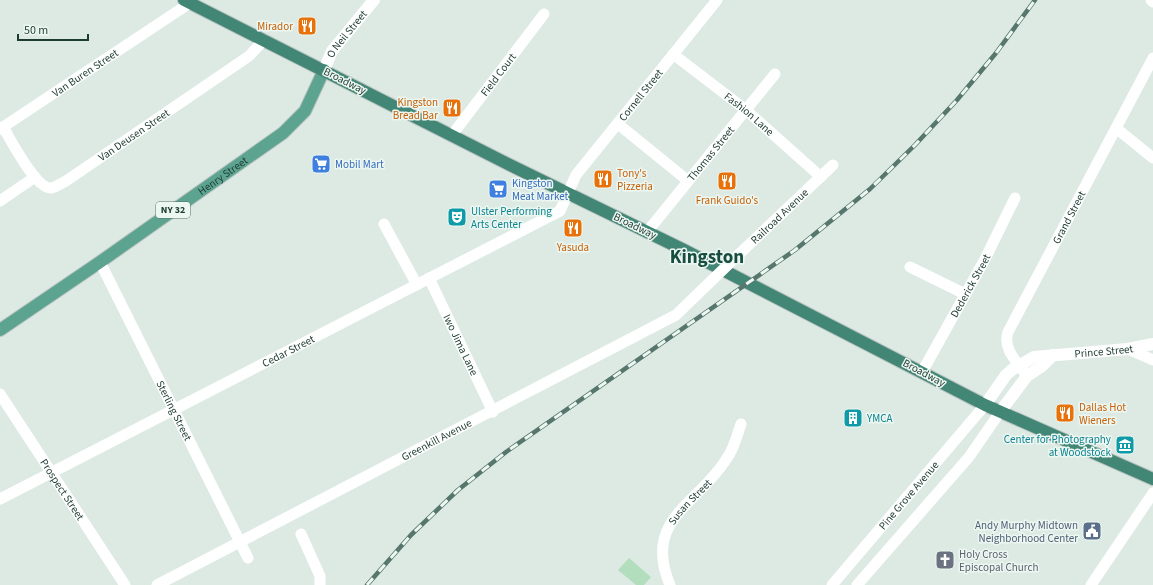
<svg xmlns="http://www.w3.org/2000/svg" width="1153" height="585" font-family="'Source Sans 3',sans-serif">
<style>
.green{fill:#b3debe}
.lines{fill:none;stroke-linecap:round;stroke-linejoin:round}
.primary-casing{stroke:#bbc4c2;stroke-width:14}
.trunk-casing{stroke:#bbc4c2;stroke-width:14}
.minor{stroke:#fff;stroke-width:11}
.tertiary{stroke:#fff;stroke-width:12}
.primary{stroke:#5da490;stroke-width:12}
.trunk{stroke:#428675;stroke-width:12}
.rail-casing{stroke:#57776e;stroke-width:4.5}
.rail{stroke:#edf7f2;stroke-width:3;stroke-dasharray:9;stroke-linecap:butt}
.minor-bridge{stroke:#fff;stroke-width:11}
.labels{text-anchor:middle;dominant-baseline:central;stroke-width:3;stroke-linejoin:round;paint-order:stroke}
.shield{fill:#edf7f2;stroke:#5b736c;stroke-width:1}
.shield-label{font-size:10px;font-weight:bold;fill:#1d3b32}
.food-label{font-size:11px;fill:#c56008;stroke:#edf7f2;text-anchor:end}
.street-label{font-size:11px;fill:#1d3b32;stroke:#edf7f2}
.shop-label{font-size:11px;fill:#366cbe;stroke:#edf7f2;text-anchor:start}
.culture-label{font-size:11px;fill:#0d838f;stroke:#edf7f2;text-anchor:start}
.service-label{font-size:11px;fill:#4e5e75;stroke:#edf7f2;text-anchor:end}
.worship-label{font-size:11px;fill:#5b616d;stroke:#edf7f2;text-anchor:start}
.town-label{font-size:19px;font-weight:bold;fill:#184e40;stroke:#edf7f2}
</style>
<rect width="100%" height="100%" fill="#ddeae4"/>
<path class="green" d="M629,558L651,577L644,585H636L618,570Z"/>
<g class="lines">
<defs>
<g id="primary">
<path id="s18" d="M0,330L100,262L283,133L305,111L324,70"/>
</g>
<path id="trunk" d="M184,0L506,163L684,250L985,405L1153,479"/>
</defs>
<use href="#primary" class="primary-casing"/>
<use href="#trunk" class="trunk-casing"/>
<g class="minor">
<path d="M1151,0L1153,2"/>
<path id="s1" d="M673,54L746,110L821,177"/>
<path d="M618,124L687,180"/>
<path id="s2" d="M3,127C11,140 36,190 52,188C56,187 62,183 66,181L249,56L264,40"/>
<path d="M1116,128L1153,158"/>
<path id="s3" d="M0,129L190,3"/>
<path id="s4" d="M452,135L544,14"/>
<path d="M0,201L35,177"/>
<path d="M384,224L417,285"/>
<path id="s5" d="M647,232L775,74"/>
<path id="s6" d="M735,258L833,165"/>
<path id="s7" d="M100,262L248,558"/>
<path d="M910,267L965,294"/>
<path id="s8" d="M429,278L493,412"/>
<path d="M1128,349L1153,360"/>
<path id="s9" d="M922,372L984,261L1015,198"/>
<path id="s10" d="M1027,376C1018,363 1002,349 1008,332L1153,58"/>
<path id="s11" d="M0,394L125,585"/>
<path id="s12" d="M0,499L560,211L576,175L717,0"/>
<path d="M301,534L320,576V585"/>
<path id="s13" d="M157,585L676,315L708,284"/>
<path id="s14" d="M670,585C642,519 699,504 727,458C734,449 737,435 741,424"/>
<path id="s15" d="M832,585L985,405"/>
<path d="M857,585L969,457L1000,412"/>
<path d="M1091,585L1153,493"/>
</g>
<g class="tertiary">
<path id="s16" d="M324,70L332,51L374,0"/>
<path id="s17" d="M985,405L1006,375L1013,369L1034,357L1128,349L1153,344"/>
<path d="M1000,412L1027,376L1042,366L1053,355"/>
</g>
<use href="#primary" class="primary"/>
<use href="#trunk" class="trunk"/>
<defs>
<path id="rail" d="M367,585L411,535L458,490L506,452L795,250L870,189L915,145L957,100L996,53L1035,0"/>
</defs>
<use href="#rail" class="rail-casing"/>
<use href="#rail" class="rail"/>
<path class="minor-bridge" d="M708,284L735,258"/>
</g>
<defs>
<symbol id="restaurant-square" viewBox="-11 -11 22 22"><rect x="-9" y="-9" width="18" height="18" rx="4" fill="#e8710a" stroke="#edf7f2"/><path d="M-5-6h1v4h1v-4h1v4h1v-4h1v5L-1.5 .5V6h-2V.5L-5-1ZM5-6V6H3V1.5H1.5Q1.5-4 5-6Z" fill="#fff"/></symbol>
<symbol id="supermarket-square" viewBox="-11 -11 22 22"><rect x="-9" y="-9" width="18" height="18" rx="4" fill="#3f7fe0" stroke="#edf7f2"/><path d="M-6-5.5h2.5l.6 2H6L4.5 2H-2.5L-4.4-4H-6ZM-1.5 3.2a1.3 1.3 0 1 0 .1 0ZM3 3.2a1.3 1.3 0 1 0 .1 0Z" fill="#fff"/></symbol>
<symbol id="theatre-square" viewBox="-11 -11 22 22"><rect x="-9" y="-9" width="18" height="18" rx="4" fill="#0f9aa8" stroke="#edf7f2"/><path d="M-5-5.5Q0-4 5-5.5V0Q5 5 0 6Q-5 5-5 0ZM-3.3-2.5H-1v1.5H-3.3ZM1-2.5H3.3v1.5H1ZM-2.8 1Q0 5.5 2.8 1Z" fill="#fff"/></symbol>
<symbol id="building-square" viewBox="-11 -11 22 22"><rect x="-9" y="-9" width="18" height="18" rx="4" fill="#0f9aa8" stroke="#edf7f2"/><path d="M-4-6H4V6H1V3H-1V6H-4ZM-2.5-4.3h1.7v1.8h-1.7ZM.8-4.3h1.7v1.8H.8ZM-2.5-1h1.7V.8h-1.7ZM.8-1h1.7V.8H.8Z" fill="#fff"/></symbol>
<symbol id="museum-square" viewBox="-11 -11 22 22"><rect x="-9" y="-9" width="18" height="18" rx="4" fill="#0f9aa8" stroke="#edf7f2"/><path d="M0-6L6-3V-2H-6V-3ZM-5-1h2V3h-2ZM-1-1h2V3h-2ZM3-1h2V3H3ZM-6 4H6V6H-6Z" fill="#fff"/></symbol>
<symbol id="civic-square" viewBox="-11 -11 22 22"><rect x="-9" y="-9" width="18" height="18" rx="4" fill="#5c6f8a" stroke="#edf7f2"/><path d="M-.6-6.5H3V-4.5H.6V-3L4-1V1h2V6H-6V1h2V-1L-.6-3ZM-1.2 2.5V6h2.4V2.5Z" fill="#fff"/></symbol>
<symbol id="church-square" viewBox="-11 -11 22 22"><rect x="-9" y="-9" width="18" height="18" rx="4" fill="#6b7280" stroke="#edf7f2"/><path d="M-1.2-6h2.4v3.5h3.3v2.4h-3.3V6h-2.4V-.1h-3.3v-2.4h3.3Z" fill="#fff"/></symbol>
</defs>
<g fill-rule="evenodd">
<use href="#restaurant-square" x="296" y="15" width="22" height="22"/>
<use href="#restaurant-square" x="441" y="97" width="22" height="22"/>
<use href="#supermarket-square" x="310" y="153" width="22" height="22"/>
<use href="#restaurant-square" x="592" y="168" width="22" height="22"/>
<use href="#restaurant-square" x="716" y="170" width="22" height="22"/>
<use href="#supermarket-square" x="487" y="178" width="22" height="22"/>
<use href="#theatre-square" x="446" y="206" width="22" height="22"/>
<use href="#restaurant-square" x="562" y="217" width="22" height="22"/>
<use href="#restaurant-square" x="1054" y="402" width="22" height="22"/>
<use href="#building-square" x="842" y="407" width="22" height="22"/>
<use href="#museum-square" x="1114" y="434" width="22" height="22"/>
<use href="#civic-square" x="1081" y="520" width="22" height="22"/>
<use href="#church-square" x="934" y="549" width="22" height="22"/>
</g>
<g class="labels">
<rect class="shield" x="156" y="202" width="34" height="16" rx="3"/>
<g class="shield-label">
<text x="173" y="210">NY 32</text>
</g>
<g class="food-label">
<text x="293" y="26">Mirador</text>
<text x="438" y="102">Kingston<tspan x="438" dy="13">Bread Bar</tspan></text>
<text x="617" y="173" text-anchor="start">Tony's<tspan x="617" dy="13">Pizzeria</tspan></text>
<text x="727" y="200" text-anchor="middle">Frank Guido's</text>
<text x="573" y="247" text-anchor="middle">Yasuda</text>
<text x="1079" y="407" text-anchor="start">Dallas Hot<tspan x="1079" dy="13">Wieners</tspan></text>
</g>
<g class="street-label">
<text stroke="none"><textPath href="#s16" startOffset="43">O Neil Street</textPath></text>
<text stroke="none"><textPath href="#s3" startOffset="102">Van Buren Street</textPath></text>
<text stroke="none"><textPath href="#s4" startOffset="76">Field Court</textPath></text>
<text transform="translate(345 81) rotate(27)">Broadway</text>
<text stroke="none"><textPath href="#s12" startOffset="772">Cornell Street</textPath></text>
<text stroke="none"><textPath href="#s1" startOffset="97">Fashion Lane</textPath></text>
<text stroke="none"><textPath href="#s2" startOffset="178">Van Deusen Street</textPath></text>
<text stroke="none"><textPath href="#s5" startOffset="101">Thomas Street</textPath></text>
<text stroke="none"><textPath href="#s18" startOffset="271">Henry Street</textPath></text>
<text stroke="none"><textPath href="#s6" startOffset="61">Railroad Avenue</textPath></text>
<text stroke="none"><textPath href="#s10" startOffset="180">Grand Street</textPath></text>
<text transform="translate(635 226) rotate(26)">Broadway</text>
<text stroke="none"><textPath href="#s9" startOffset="99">Dederick Street</textPath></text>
<text stroke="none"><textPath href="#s8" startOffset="74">Iwo Jima Lane</textPath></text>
<text stroke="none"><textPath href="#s17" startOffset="140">Prince Street</textPath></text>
<text stroke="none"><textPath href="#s12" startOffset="324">Cedar Street</textPath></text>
<text transform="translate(924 373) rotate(28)">Broadway</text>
<text stroke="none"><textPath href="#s7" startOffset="166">Sterling Street</textPath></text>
<text stroke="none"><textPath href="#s13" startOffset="315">Greenkill Avenue</textPath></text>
<text stroke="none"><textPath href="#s11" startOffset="114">Prospect Street</textPath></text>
<text stroke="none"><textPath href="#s15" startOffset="118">Pine Grove Avenue</textPath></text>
<text stroke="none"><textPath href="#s14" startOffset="93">Susan Street</textPath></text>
</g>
<g class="shop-label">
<text x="335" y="164">Mobil Mart</text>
<text x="512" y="183">Kingston<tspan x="512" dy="13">Meat Market</tspan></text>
</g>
<g class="culture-label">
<text x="471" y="211">Ulster Performing<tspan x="471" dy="13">Arts Center</tspan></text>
<text x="867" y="418">YMCA</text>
<text x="1111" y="439" text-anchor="end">Center for Photography<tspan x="1111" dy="13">at Woodstock</tspan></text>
</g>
<g class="service-label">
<text x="1078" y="525">Andy Murphy Midtown<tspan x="1078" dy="13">Neighborhood Center</tspan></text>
</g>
<g class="worship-label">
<text x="959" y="554">Holy Cross<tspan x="959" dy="13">Episcopal Church</tspan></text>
</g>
<g class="town-label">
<text x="707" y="257">Kingston</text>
</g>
</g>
<path d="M18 34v6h70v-6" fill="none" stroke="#1d3b32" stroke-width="2"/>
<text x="24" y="34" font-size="12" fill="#1d3b32" stroke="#edf7f2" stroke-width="3" paint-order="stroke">50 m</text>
</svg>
